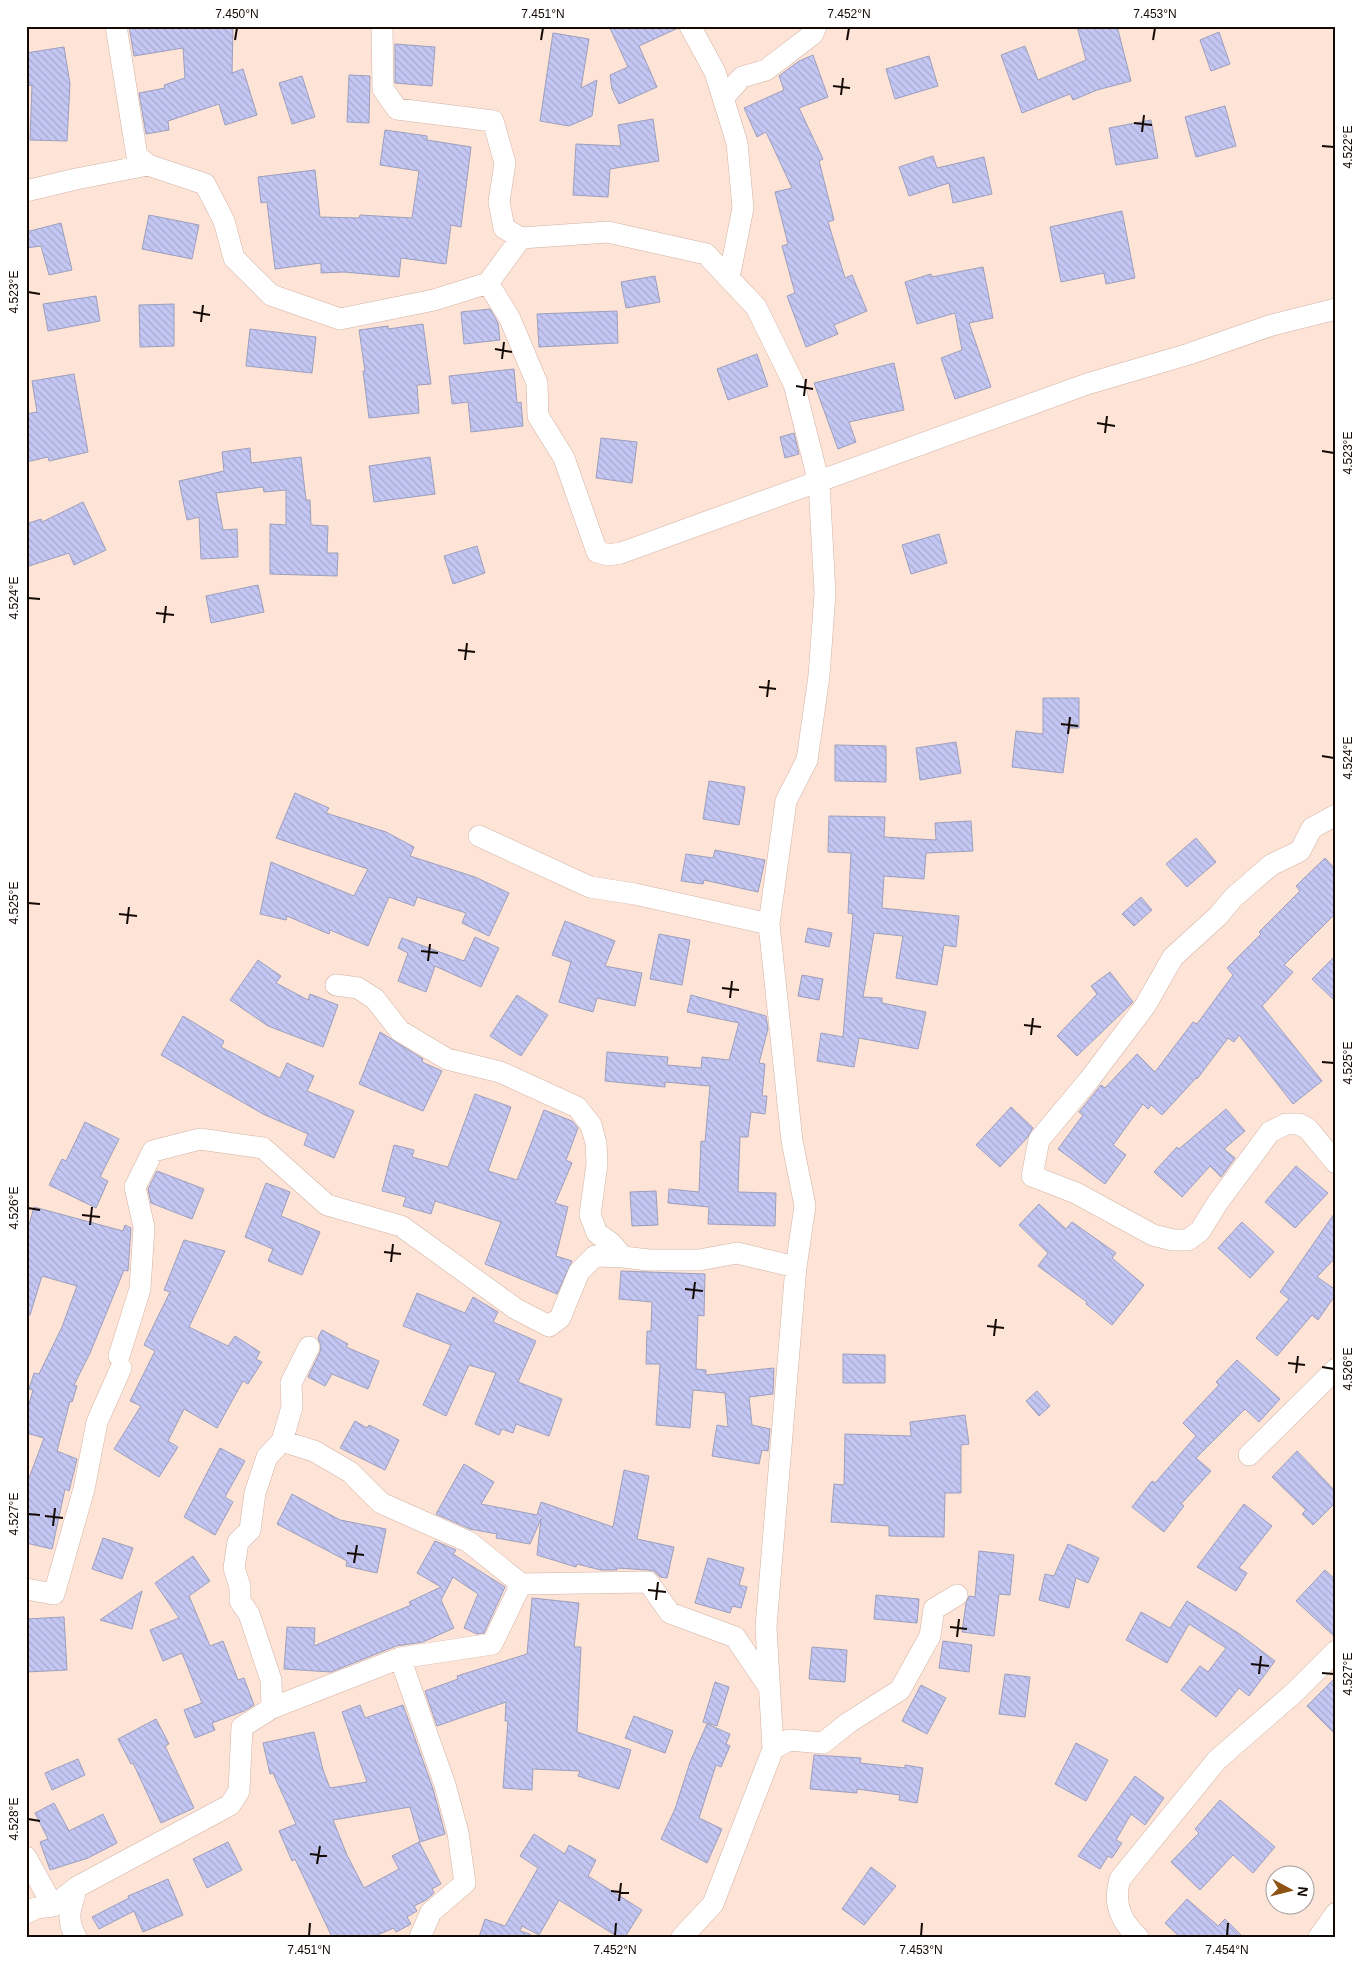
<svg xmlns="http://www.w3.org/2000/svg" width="1362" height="1963" font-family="Arial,sans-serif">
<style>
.building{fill:url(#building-back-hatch);stroke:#9d9fbc}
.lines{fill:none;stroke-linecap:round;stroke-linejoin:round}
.minor-casing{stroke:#d2b2a3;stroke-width:22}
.minor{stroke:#fff;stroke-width:21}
.ticks{fill:none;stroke:#130905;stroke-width:2}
.neatline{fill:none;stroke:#130905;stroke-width:2}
.ticks-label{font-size:12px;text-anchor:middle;fill:#130905}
</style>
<defs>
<pattern id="building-back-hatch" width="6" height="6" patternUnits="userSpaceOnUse" patternTransform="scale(1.25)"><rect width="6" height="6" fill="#c4c7f3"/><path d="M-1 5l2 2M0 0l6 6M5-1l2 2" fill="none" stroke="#a8aacf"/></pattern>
</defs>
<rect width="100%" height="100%" fill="#fee3d7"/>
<path class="building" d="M129,26H233L232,73L243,69L257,115L225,125L219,104L168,121L169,130L146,134L139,93L165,88L164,85L185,78L183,48L134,56Z
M609,26L678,28L639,46L657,87L619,104L612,89L610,75L628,67Z
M1077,26H1117L1131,81L1097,90L1073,100L1070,94L1022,113L1001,55L1025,46L1038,80L1086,60Z
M1219,32L1230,64L1211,71L1200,40Z
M553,33L589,39L581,88L597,80L592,116L569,126L540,121Z
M395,44L435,47L432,86L395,83Z
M64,47L70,84L67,141L30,140L32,85L27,86L26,53Z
M813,55L828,97L799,108L823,159L819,161L834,220L828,222L845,278L852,275L867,311L834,325L838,334L806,347L787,296L795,293L782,246L788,244L775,192L792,188L766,132L757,137L744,108L784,90L779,76L799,61Z
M929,56L938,86L895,99L886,69Z
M349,75L370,76L369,123L347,122Z
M302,76L315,117L292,124L279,83Z
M1225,106L1236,146L1196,157L1185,117Z
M653,119L659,161L610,169L608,197L573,195L576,144L621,146L618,125Z
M1151,120L1158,158L1116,165L1109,128Z
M385,130L427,136V140L471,147L461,227L451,225L446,264L401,258L399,277L344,272L321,273V263L275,269L267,202L261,203L258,177L315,170L320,217L359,218L360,215L412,218L419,171L380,165Z
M933,156L937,168L984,157L992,194L953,203L949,183L909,196L899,167Z
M1122,211L1135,278L1106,284L1104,273L1061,282L1050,227Z
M149,215L199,225L192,259L142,249Z
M61,223L72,270L49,275L41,246L26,248V232Z
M983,267L993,318L969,323L991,387L955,399L941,358L962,350L955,313L917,324L905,282L931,274L932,277Z
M655,276L660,302L626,308L621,282Z
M96,296L100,321L48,331L43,304Z
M174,304V346L140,347L139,305Z
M490,309L498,323L500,340L464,344L461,312Z
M617,311L618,343L539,347L537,314Z
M423,324L431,384L417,385L419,413L369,418L363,371H365L359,330L388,326V329Z
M250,329L316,337L312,373L246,366Z
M757,354L768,386L728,400L717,369Z
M894,363L904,410L849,422L856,442L838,449L814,383Z
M514,369L517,403L521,402L523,426L471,432L468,402L452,404L449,376Z
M74,374L88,452L49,461L48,457L26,462V414L37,412L32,381Z
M794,433L799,454L785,458L780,437Z
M601,438L637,442L632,483L596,478Z
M250,448L251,463L301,457L306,500H310L311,525L328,526L327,553H338L337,576L270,574V524L286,525V490L264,492L263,487L216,493L223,530L237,529L238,557L201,559L199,517L187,520L179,481L224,471L222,452Z
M430,457L435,494L374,502L369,466Z
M83,502L106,550L74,565L69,553L26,567V524L41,519L42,522Z
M939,534L947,563L911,574L902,545Z
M477,546L485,573L453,584L444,556Z
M258,585L264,612L211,623L206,596Z
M1043,698H1079V728H1069L1063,773L1012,767L1016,731L1043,734Z
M956,742L961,773L920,780L916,748Z
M835,745L886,746V782L835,781Z
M709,781L745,787L739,825L703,819Z
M295,793L329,808L326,813L386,832L414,847L410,856L475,877L509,893L489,936L462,923L466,913L417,897L414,906L389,897L368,946L330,930L329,934L287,916L286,920L260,914L271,862L354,896L368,869L276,838Z
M829,816L885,817L884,837L936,840L935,823L971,821L973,851L926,853L924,879L884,876L882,908L959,916L956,947L944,945L937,985L896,978L903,936L874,933L863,997L882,998V1003L926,1012L918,1049L859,1038L854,1067L817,1061L821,1033L843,1037L853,914L848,913L851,853L828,852Z
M1196,838L1216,862L1187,887L1166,864Z
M715,850L765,860L758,892L704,880L703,884L681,881L686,854L713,858Z
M1325,858L1336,870V913L1284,965L1293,972L1262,1006L1322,1081L1293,1104L1239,1035L1234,1042L1228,1038L1197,1079L1196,1078L1162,1115L1151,1105L1148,1109L1143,1104L1113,1145L1126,1155L1105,1184L1058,1149L1083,1115L1079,1112L1101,1085L1105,1088L1137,1054L1155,1072L1193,1022L1197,1024L1233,975L1227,968L1261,934L1259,932L1300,891L1296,886Z
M1141,897L1152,910L1134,926L1122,914Z
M565,921L615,941L605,966L642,973L635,1006L597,998L593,1012L559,1002L571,962L552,955Z
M808,928L832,933L829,947L805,942Z
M659,934L690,940L682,985L650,979Z
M475,937L499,948L481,987L435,966L426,992L398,981L408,953L398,948L402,938L464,961Z
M1336,955V1002L1312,979Z
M258,960L281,976L276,983L308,1000L310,994L338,1005L323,1047L268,1026L230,1000Z
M1110,972L1133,1002L1077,1056L1057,1036L1097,994L1091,986Z
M802,975L823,979L819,1000L798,996Z
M517,995L548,1015L521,1056L490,1036Z
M691,995L766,1016L768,1029L759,1063L765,1064L762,1096H767L765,1114L751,1112L748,1137H740L738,1192L776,1193L775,1226L708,1224L709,1207L668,1203L669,1189L699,1192L701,1141L705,1142L710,1086L665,1082V1087L605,1081L607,1052L668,1057L667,1065L701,1068L702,1057L729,1060L739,1023L687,1012Z
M183,1016L224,1041L221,1047L280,1078L287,1063L314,1076L307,1091L354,1111L334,1158L304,1145L308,1134L263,1114L161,1055Z
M380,1032L423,1059L422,1062L442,1071L423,1111L359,1084Z
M475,1094L511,1107L488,1171L517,1180L544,1110L572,1121L578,1128L566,1160L572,1163L555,1203L568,1207L556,1256L572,1261L557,1294L485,1264L501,1222L435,1201L431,1214L403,1206L406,1197L382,1191L394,1145L414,1150L412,1157L448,1167Z
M1011,1107L1033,1128L1027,1138L1000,1167L976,1145Z
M1226,1109L1245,1131L1224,1149L1235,1158L1221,1177L1210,1166L1182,1197L1154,1172L1177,1147L1179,1149Z
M85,1122L119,1139L100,1177L108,1181L96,1208L49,1185L62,1159L66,1161Z
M1296,1166L1328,1193L1295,1228L1265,1202Z
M157,1171L204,1189L192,1219L151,1203L148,1189Z
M266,1183L290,1192L281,1216L320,1232L302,1275L268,1261L273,1249L245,1237Z
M656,1191L658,1225L632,1226L630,1192Z
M1039,1204L1066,1229L1072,1222L1116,1253L1112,1258L1144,1285L1112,1325L1086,1304L1087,1302L1038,1266L1048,1253L1019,1225Z
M34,1207L123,1231L125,1225L131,1228L128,1271L124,1270L90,1353L74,1385L77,1386L72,1402L70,1401L57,1451L77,1459L69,1491L65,1489L52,1549L26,1543V1486L44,1438L26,1433V1415L33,1390L29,1389L34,1373L39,1374L62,1327L77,1286L42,1276L30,1315H26V1235Z
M1336,1211V1257L1317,1277L1336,1290V1294L1318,1320L1312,1315L1277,1356L1256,1338L1289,1299L1280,1292Z
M1242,1222L1274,1252L1250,1278L1218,1248Z
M184,1240L225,1251L189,1327L228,1346L235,1336L260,1352L256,1359L262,1362L248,1384L243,1381L217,1428L184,1409L168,1441L178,1447L159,1477L114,1449L141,1406L130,1401L155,1351L144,1345L170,1292L164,1290Z
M621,1271L705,1274L704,1316L698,1315L696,1369L706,1370V1375L774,1368L773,1394L749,1397L752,1425L770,1429L768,1451L762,1450L759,1464L712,1456L717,1425L728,1427L725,1393L693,1390L690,1428L656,1425L660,1364H646L647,1331H651L652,1302L619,1299Z
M417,1293L465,1313L473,1297L498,1312L493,1322L536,1341L518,1382L562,1399L549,1436L516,1424L513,1433L502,1429L499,1435L475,1424L496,1373L469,1365L446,1416L423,1405L451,1345L403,1326Z
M322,1330L348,1344L346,1347L379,1361L368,1389L332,1374L325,1386L308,1377L320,1352L321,1346L318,1338Z
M843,1354L885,1355V1383H843Z
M1237,1360L1280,1399L1259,1422L1245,1409L1196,1458L1211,1471L1181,1504L1184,1506L1164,1532L1132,1507L1152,1481L1155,1483L1196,1436L1183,1423L1219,1385L1216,1382Z
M1037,1391L1050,1406L1039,1416L1026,1401Z
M965,1415L969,1444L961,1445V1493H945L944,1537L889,1536V1526L831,1522L834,1484L844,1485L845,1434L911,1436L910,1422Z
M355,1421L367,1428L369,1425L399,1440L385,1470L340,1448Z
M220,1448L245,1461L225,1497L233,1502L215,1535L184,1517Z
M1297,1451L1336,1492V1502L1313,1525L1302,1514L1306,1510L1272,1477Z
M464,1464L494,1482L481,1504L537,1515L541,1502L613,1527L624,1470L649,1476L637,1539L674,1547L667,1578L660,1577L654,1571L648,1570L617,1568V1570H601L577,1564L576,1567L537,1555L541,1519L530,1544L496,1538L497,1534L470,1529L436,1514Z
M292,1494L340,1520L386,1529L377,1573L346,1566L347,1561L277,1524Z
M1244,1504L1272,1526L1239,1568L1247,1573L1236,1591L1197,1567Z
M103,1538L133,1548L122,1579L92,1569Z
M435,1541L456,1550L453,1554L505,1587L484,1633L477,1634L464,1628L478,1594L453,1577L441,1600L454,1628L423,1642L396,1646L331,1672L284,1669L287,1627L315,1628L314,1646L411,1605L409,1602L441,1587L417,1573Z
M1068,1544L1099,1558L1088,1583L1076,1578L1069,1608L1039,1600L1045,1574L1054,1576Z
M979,1551L1014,1555L1010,1595L999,1594L994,1636L962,1632L966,1603L969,1596L975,1597Z
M193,1556L210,1581L189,1596L210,1646L223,1641L238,1680L244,1678L254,1705L244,1711L212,1723L215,1730L195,1738L184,1710L202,1703L182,1653L163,1661L150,1630L179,1618L155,1583Z
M708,1558L744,1568L739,1585L747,1587L741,1608L732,1606L730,1613L695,1603Z
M1325,1570L1336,1580V1638L1296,1601Z
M142,1591L132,1629L100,1620Z
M876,1595L919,1599L917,1623L874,1619Z
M532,1598L579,1603L574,1647H581L577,1732L631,1750L619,1789L578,1776L580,1771L533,1769L532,1790L503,1788L508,1721H505L506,1702L437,1726L425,1691L458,1679L457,1676L527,1654Z
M1187,1601L1238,1633L1275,1661L1249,1696L1239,1688L1216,1717L1181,1690L1200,1666L1208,1672L1226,1648L1189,1624L1167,1663L1126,1640L1141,1612L1170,1628Z
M64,1617L67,1670L26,1672V1619Z
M943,1641L972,1645L969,1672L939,1668Z
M812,1647L847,1650L845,1682L809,1679Z
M1005,1674L1030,1677L1025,1717L999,1714Z
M1336,1677V1735L1307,1706Z
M715,1682L729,1687L717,1726L703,1722Z
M921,1685L946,1698L927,1734L902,1721Z
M360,1705L365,1718L403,1705L433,1789L445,1834L420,1842L410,1807L333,1820L347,1855L364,1888L399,1869L392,1856L419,1842L441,1884L432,1889L434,1893L426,1900L414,1906L417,1911L407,1917L411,1924L396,1932L394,1928L372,1937H332L295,1859L292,1861L279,1831L296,1824L273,1773L270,1774L263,1743L314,1732L323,1770L330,1788L367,1782L342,1712Z
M634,1716L673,1731L665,1753L625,1738Z
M156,1719L169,1744L165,1746L194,1808L161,1823L133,1763L131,1764L118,1739Z
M707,1724L730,1734L726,1744L730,1746L721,1767L716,1765L699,1818L722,1829L707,1863L661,1839L675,1809L690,1762Z
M1076,1743L1108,1760L1086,1801L1055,1784Z
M814,1755L861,1758L860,1763L905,1768V1765L923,1768L917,1803L899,1800L900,1795L857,1789V1793L810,1789Z
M78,1759L85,1775L52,1790L45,1773Z
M1135,1776L1164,1798L1145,1825L1131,1814L1116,1840L1122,1843L1112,1858L1108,1856L1100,1869L1078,1856Z
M1220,1800L1275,1847L1253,1873L1233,1855L1200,1890L1171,1862L1199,1833L1195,1829Z
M54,1803L69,1831L103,1814L117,1843L88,1858L50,1870L40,1842L48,1839L35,1813Z
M534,1834L565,1854L569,1845L596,1860L588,1876L642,1910L625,1937H618L559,1900L539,1935L522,1926L520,1931L530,1934V1937H479L485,1919L505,1926L538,1868L520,1856Z
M228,1842L242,1870L207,1888L193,1859Z
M871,1867L896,1886L864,1925L842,1909Z
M168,1879L183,1915L143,1932L134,1911L99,1929L92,1917L129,1898L128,1896Z
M1187,1899L1218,1926L1225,1919L1243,1937H1180L1165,1923Z"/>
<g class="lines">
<defs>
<path id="minor" d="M382,26L383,89L397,109L493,121L505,163L499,202L504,228L521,238
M690,26L715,72L737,143L743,208L729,278
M723,98L742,77L766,70L813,34L816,26
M148,165L205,184L224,221L234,258L271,295L340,319L434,300L488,283L521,238L608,232L706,254L756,307L794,384L819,483L825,593L819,676L807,760L786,801L769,924L792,1141L805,1206L796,1267L766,1627L773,1749L713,1904L682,1937
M26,191L76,179L148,165L137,156L116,26
M488,283L510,319L537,383L538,416L564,458L597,552L608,555L621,553L1087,384L1189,354L1272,325L1336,309
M1336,815L1312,828L1300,851L1271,865L1233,898L1218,916L1173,957L1145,1006L1089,1080L1039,1140L1032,1176L1076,1193L1153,1235L1173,1240H1188L1200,1231L1218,1202L1270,1132L1286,1124H1299L1308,1129L1336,1163
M479,836L590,887L635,894L769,924
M336,985L358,988L375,999L400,1031L447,1059L500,1072L577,1107L591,1125L596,1143L597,1164L590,1215L597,1233L611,1243L623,1257L649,1260H699L737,1253L796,1267
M119,1356L140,1289L144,1227L135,1187L153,1151L200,1139L263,1148L327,1205L401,1226L516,1309L549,1326L560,1318L579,1272L595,1256L623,1257
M282,1441L314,1451L350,1472L381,1503L469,1542L521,1584L648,1582L670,1613L735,1637L767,1684
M1249,1455L1336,1369
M26,1589L54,1594L84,1489L97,1422L121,1368
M400,1658L445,1785L458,1833L465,1883L431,1912L420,1937
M272,1708L271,1680L249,1614L240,1601V1587L234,1568L238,1542L250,1530L255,1493L267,1457L282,1441L292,1407L291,1383L309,1347
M773,1749L789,1740L823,1743L848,1723L900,1690L930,1636L934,1609L957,1595
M26,1857L53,1906
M26,1913L36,1908L53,1906L77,1887L230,1805L239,1791L242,1727L272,1708L400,1658L492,1644L521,1584
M76,1937C65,1918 71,1907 77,1887
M1138,1937C1120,1921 1113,1902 1120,1879L1217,1760L1296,1691L1336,1651
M1319,1937L1336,1913"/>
</defs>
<use href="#minor" class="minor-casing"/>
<use href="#minor" class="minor"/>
</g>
<path class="ticks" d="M235,40L237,28M541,40L543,28M847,40L849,28M1153,40L1155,28M833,86L850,88M841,95L843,78M1134,123L1152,125M1142,132L1144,115M1322,146L1334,147M28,292L40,294M193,312L210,315M201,322L203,305M495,349L512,352M502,359L504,342M796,386L813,389M804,396L806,379M1097,423L1115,426M1105,433L1107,416M1322,451L1334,453M28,598L40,599M156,613L174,615M164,623L166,606M458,650L475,652M465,660L467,643M759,687L776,689M767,697L769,680M1061,724L1078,726M1068,734L1070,717M1322,756L1334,758M28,903L40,904M119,914L137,916M127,924L129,907M421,951L438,953M428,961L430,944M722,988L739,990M730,998L732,981M1024,1025L1041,1027M1031,1035L1033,1018M1322,1062L1334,1063M28,1208L40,1210M82,1215L100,1217M90,1225L92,1207M384,1252L401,1254M391,1262L393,1244M685,1289L703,1291M693,1299L695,1282M987,1326L1004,1328M994,1336L996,1319M1288,1363L1305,1365M1322,1367L1334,1369M1296,1373L1298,1356M28,1514L40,1515M45,1516L63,1518M53,1526L55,1508M347,1553L364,1555M354,1563L357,1545M648,1590L666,1592M656,1600L658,1582M950,1627L967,1629M957,1637L959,1619M1251,1664L1269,1666M1322,1673L1334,1674M1259,1674L1261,1656M28,1819L40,1821M310,1854L327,1856M317,1864L320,1846M611,1891L629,1893M619,1901L621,1883M309,1936L310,1923M615,1936L616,1923M921,1936L922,1923M1227,1936L1228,1923"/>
<rect width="1362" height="1963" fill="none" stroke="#ffffff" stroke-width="55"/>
<g transform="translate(1290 1890) rotate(97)"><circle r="24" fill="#ffffff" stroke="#a19d9b"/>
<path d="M0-4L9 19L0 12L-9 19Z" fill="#8e5212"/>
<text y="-8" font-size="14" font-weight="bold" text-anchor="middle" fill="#130905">N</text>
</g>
<rect x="28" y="28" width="1306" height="1908" class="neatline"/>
<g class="ticks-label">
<text x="237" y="18">7.450°N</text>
<text x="543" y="18">7.451°N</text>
<text x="849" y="18">7.452°N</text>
<text x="1155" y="18">7.453°N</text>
<text transform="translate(1348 147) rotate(-90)" y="4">4.522°E</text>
<text transform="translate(14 292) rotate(-90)" y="4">4.523°E</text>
<text transform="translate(1348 453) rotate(-90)" y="4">4.523°E</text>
<text transform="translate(14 598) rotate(-90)" y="4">4.524°E</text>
<text transform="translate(1348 758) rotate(-90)" y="4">4.524°E</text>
<text transform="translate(14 903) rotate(-90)" y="4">4.525°E</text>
<text transform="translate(1348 1063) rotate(-90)" y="4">4.525°E</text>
<text transform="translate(14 1208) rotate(-90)" y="4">4.526°E</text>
<text transform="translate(1348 1369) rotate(-90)" y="4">4.526°E</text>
<text transform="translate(14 1514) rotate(-90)" y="4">4.527°E</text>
<text transform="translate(1348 1674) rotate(-90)" y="4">4.527°E</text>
<text transform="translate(14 1819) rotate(-90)" y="4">4.528°E</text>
<text x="309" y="1954">7.451°N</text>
<text x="615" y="1954">7.452°N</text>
<text x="921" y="1954">7.453°N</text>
<text x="1227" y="1954">7.454°N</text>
</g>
</svg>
